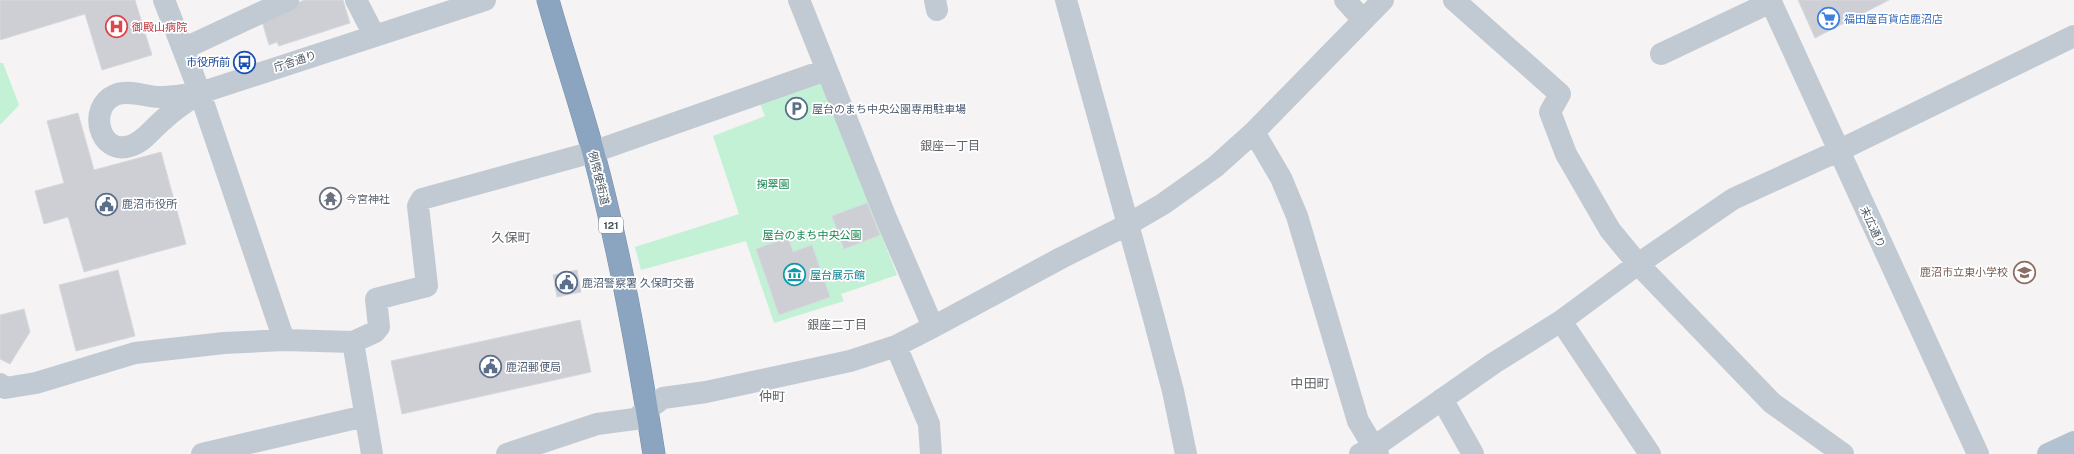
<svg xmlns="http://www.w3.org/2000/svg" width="2074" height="454" font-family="'Public Sans','Noto Sans JP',sans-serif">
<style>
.green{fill:#c3f1d5}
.building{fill:#cdcfd5;stroke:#d7d9de}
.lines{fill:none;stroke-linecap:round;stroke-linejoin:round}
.highway-casing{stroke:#7690ad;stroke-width:23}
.minor{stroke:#c1cad2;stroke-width:22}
.major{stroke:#b3c2d1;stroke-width:22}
.highway{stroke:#8ba5c1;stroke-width:22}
.labels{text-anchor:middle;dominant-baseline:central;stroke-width:3.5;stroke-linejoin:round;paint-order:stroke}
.shield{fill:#fff;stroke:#808990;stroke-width:1}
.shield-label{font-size:10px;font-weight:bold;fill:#4a5661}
.shop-label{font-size:11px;fill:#366cbe;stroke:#fff;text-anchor:start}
.health-label{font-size:11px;fill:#be3a42;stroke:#fff;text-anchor:start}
.street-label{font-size:11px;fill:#4a5661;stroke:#fff}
.transit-label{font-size:11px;fill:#164399;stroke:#fff;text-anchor:end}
.service-label{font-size:11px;fill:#4e5e75;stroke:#fff;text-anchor:start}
.park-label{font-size:11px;fill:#17864f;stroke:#fff}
.worship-label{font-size:11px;fill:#5b616d;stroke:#fff;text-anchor:start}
.education-label{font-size:11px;fill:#785e54;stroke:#fff;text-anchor:end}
.culture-label{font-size:11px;fill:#0d838f;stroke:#fff;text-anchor:start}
.neighbourhood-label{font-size:12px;fill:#5f6368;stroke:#fff}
.quarter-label{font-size:13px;fill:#5f6368;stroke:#fff}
</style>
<rect width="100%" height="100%" fill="#f5f3f3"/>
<path class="green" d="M0,63H3L19,105L0,125Z
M821,80L897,275L841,294L844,301L774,323L746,241L641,270L635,247L739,214L713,136L765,116L759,101Z"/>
<path class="building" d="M0,0H135L152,55L102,70L85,14L0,40Z
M305,0H343L350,23L279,46L277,42L269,45L261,18L265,13Z
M1798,0H1889L1815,38Z
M78,113L94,170L161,152L186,244L84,272L68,217L44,224L35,191L64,183L47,121Z
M867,203L880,235L844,249L832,216Z
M788,237L793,252L812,245L830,297L779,315L756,249Z
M118,270L135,336L76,351L59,285Z
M577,270L581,292L557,297L553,275Z
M24,309L30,332L10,364L0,359V315Z
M580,320L591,372L402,414L391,361Z"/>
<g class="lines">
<defs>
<path id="highway" d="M548,0C562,50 579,100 593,151C620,251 638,352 654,454"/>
</defs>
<use href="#highway" class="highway-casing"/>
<path class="minor" d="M164,0L200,93L284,340
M356,0L374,35
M799,0L886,218L933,327
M935,0L937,10
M1066,0L1153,315L1173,391L1186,454
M1345,0L1363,20
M1454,0L1560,94L1550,112L1566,154L1610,230L1638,264L1772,403L1843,454
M1770,0L1978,454
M183,49L288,0
M1661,54L1771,2
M200,93C187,101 174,110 163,120C152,129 144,142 130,146C99,156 87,107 115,95C129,89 146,97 160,97C173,97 187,94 200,93L485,0
M1254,132L1281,178L1297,216L1358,421L1378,454
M1561,321L1650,454
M353,342L375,332L379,327L376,299L427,286L418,206L422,199L593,152L826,70
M896,346L929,424L931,454
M0,384L5,388L36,383L135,353L224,343L284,340L353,342L372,454
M1442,399L1473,454
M202,454L365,416
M507,454L597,424L635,419L663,398L706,392L850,361L896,346L933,327L1061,258L1127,225L1163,204L1215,167L1254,132L1383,0
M1360,454L1374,447L1494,363L1561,321L1638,264L1733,199L1838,151L2074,36"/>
<path class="major" d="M2048,454L2074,442"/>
<use href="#highway" class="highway"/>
</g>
<defs>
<symbol id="supermarket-ring" viewBox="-11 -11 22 22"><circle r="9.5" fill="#fff" stroke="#3f7fe0" stroke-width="1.5"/><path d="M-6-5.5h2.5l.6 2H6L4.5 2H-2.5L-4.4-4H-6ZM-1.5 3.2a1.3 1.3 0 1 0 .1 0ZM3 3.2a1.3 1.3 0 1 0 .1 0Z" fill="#3f7fe0"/></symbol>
<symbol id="hospital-ring" viewBox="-11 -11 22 22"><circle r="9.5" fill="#fff" stroke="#e0444e" stroke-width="1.5"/><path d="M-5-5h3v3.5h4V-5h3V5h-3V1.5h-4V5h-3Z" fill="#e0444e"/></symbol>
<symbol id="bus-ring" viewBox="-11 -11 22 22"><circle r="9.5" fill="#fff" stroke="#1a4fb4" stroke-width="1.5"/><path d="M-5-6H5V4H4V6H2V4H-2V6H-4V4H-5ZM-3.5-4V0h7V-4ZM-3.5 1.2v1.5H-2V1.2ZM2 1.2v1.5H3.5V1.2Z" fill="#1a4fb4"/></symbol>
<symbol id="parking-ring" viewBox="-11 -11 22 22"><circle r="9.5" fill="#fff" stroke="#5c6f8a" stroke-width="1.5"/><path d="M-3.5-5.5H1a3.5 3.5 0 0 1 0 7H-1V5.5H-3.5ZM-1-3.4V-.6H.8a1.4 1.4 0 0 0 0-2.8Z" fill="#5c6f8a"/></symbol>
<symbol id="temple-ring" viewBox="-11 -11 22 22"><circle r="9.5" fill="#fff" stroke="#6b7280" stroke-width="1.5"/><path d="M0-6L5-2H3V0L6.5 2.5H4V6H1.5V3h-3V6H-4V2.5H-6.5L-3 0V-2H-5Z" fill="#6b7280"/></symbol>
<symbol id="civic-ring" viewBox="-11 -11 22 22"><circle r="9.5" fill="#fff" stroke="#5c6f8a" stroke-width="1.5"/><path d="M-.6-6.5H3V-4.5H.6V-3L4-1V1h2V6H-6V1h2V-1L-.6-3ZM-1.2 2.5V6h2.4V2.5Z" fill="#5c6f8a"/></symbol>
<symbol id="school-ring" viewBox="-11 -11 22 22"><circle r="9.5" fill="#fff" stroke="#8d6e63" stroke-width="1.5"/><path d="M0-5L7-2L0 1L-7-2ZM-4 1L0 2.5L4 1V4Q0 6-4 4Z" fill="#8d6e63"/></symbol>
<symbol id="museum-ring" viewBox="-11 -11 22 22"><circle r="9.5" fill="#fff" stroke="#0f9aa8" stroke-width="1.5"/><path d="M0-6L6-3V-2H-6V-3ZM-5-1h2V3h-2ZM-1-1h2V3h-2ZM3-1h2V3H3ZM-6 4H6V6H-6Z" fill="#0f9aa8"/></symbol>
</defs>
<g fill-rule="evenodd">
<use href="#supermarket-ring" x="1816" y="6" width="25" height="25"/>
<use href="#hospital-ring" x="104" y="14" width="25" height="25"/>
<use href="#bus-ring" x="232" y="50" width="25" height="25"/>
<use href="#parking-ring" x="784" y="96" width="25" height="25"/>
<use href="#temple-ring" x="318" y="186" width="25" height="25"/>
<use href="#civic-ring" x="94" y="192" width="25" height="25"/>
<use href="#school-ring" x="2012" y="260" width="25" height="25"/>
<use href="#museum-ring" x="782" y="262" width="25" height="25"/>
<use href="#civic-ring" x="554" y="270" width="25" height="25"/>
<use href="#civic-ring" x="478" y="354" width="25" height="25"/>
</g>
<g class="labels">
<rect class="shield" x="599" y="217" width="24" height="16" rx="3"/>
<g class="shield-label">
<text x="611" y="225">121</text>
</g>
<g class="shop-label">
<text x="1844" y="19">福田屋百貨店鹿沼店</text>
</g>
<g class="health-label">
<text x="132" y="27">御殿山病院</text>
</g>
<g class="street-label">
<text transform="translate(295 61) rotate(-18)">庁舎通り</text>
<text transform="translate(599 178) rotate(76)">例幣使街道</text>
<text transform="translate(1873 227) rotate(65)">末広通り</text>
</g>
<g class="transit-label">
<text x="230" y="62">市役所前</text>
</g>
<g class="service-label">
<text x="812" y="109">屋台のまち中央公園専用駐車場</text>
<text x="122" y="204">鹿沼市役所</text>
<text x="582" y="283">鹿沼警察署 久保町交番</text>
<text x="506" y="367">鹿沼郵便局</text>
</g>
<g class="park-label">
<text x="773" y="184">掬翠園</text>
<text x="812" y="235">屋台のまち中央公園</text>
</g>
<g class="worship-label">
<text x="346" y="199">今宮神社</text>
</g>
<g class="education-label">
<text x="2008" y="272">鹿沼市立東小学校</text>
</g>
<g class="culture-label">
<text x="810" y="275">屋台展示館</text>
</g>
<g class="neighbourhood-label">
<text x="950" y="146">銀座一丁目</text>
<text x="837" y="325">銀座二丁目</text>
</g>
<g class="quarter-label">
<text x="511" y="237">久保町</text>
<text x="1310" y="383">中田町</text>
<text x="772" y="396">仲町</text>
</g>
</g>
</svg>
